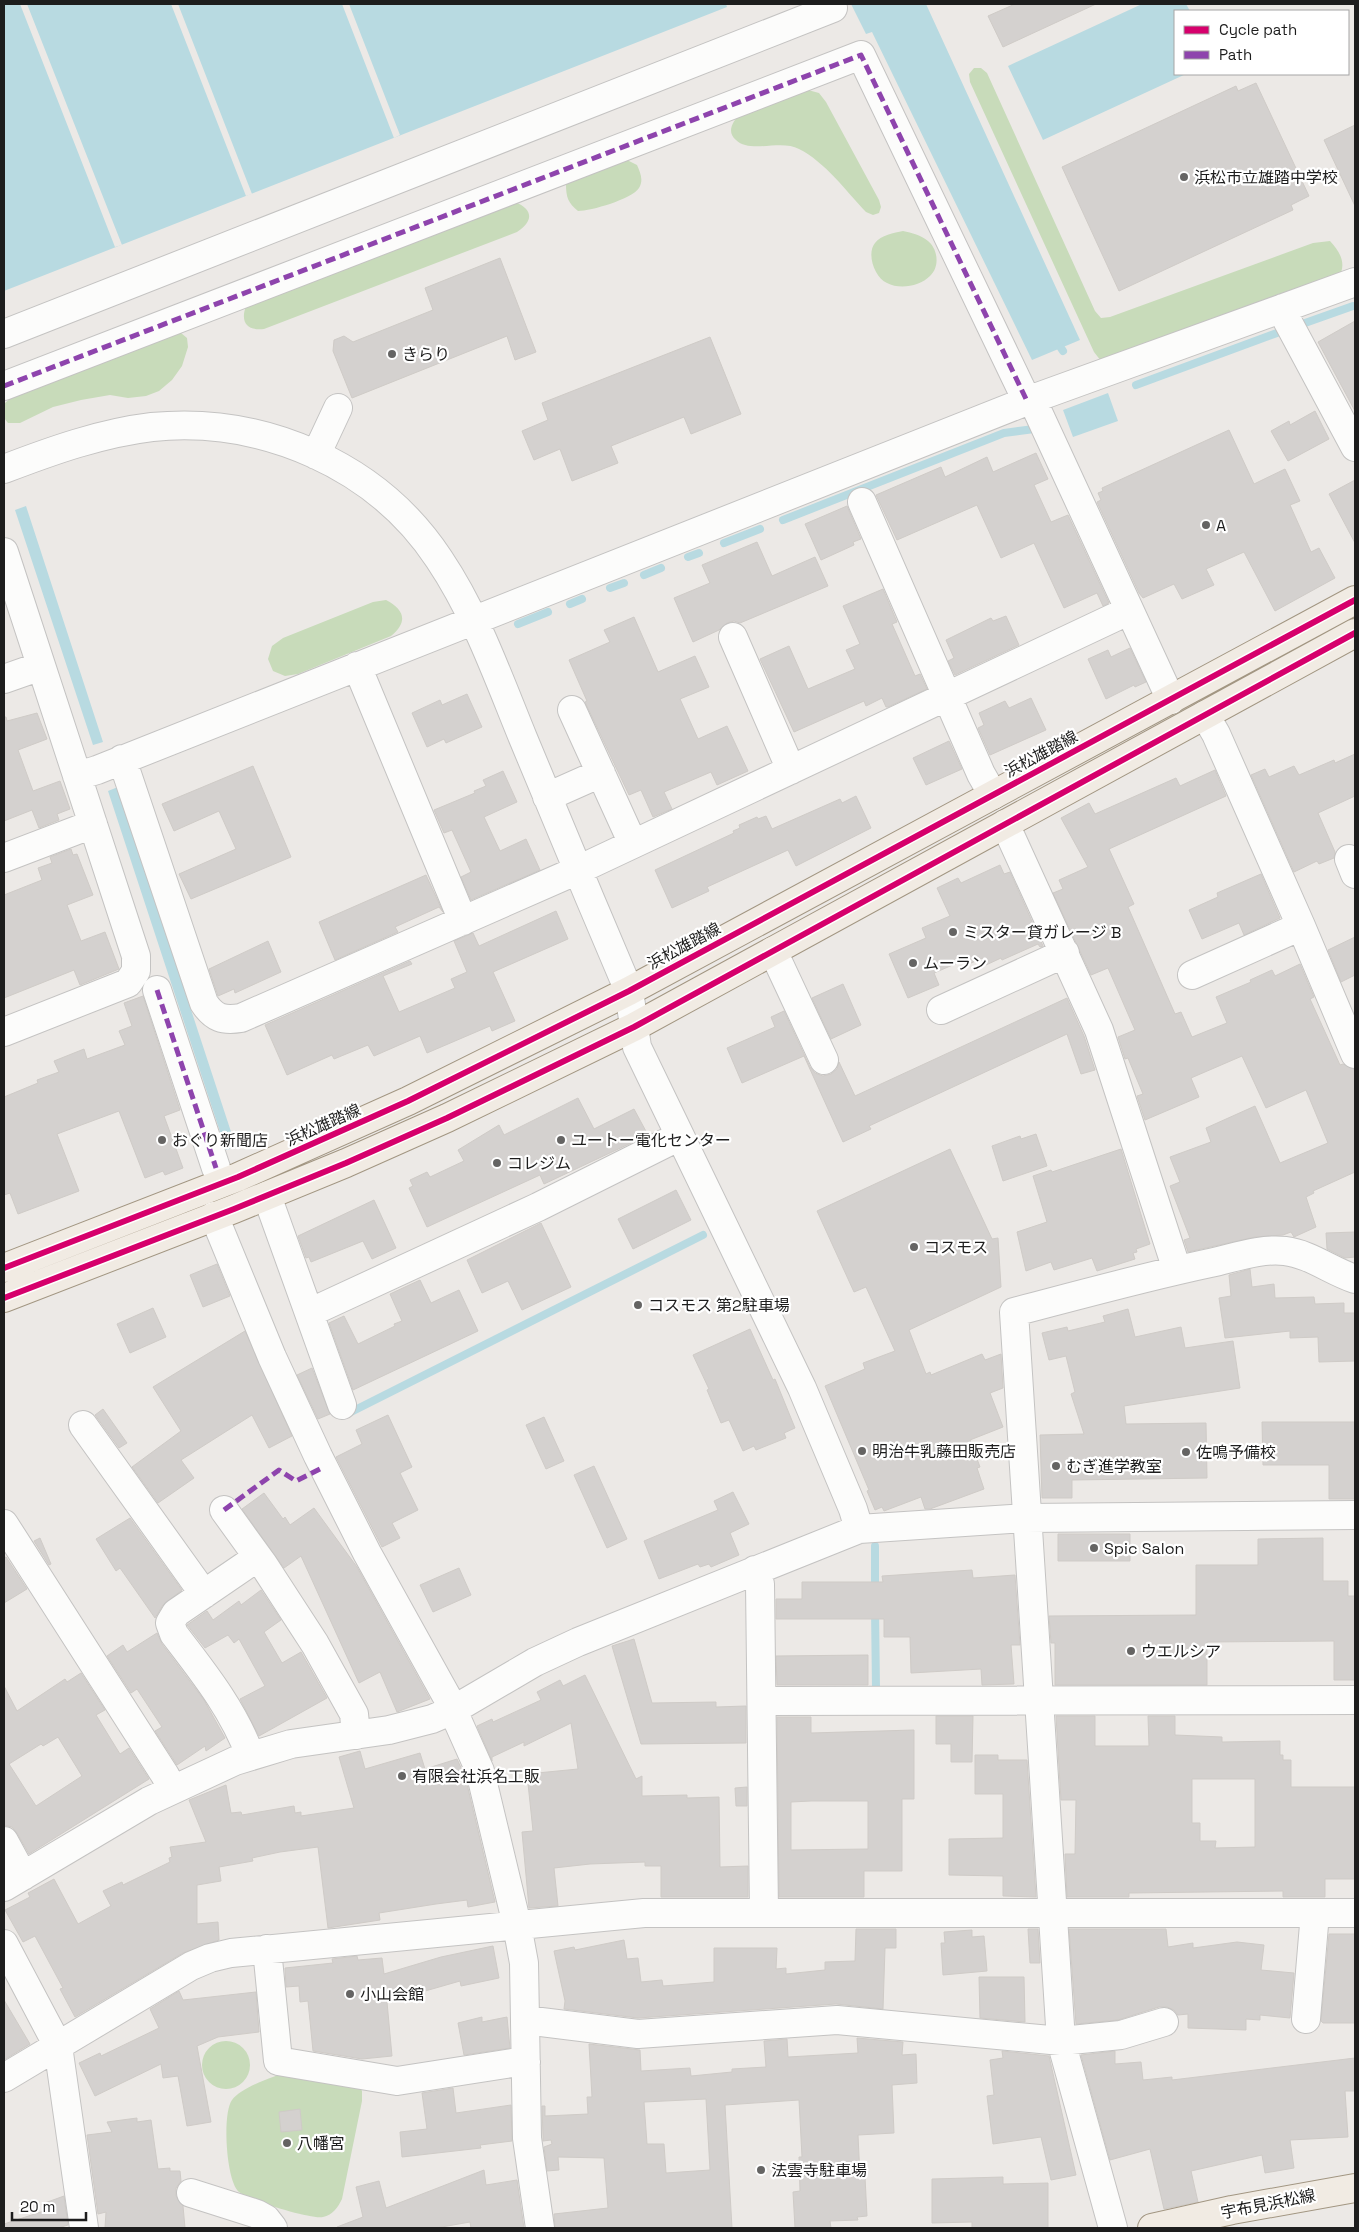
<svg xmlns="http://www.w3.org/2000/svg" width="1359" height="2232" font-family="'Space Grotesk','Noto Sans JP',sans-serif">
<style>
.forest{fill:#c8dbba}
.water{fill:#b8dae1}
.pier{fill:#ece9e6}
.lines{fill:none;stroke-linecap:round;stroke-linejoin:round}
.stream{stroke:#b8dae1;stroke-width:8}
.building{fill:#d4d1cf;stroke:#cfcbc7;fill-rule:evenodd}
.minor-casing{stroke:#c4c3c2;stroke-width:30}
.major-casing{stroke:#a29682;stroke-width:30}
.minor{stroke:#fcfcfb;stroke-width:28}
.major{stroke:#f1ebe3;stroke-width:28}
.quiet{stroke:#8e44ad;stroke-width:5;stroke-dasharray:10 5;stroke-linecap:butt}
.cycleway-casing{stroke:#fff;stroke-width:9}
.cycleway{stroke:#d6006c;stroke-width:6}
.poi-dot{fill:#656463;stroke:#fff;stroke-width:2}
.labels{text-anchor:middle;dominant-baseline:central;stroke-width:4.5;stroke-linejoin:round;paint-order:stroke}
.poi-label{font-size:16px;fill:#1d1d1d;stroke:#fff;text-anchor:start}
.street-label{font-size:16px;fill:#1d1d1d;stroke:#fff}
</style>
<rect width="100%" height="100%" fill="#ece9e6"/>
<path class="forest" d="M974,68H981L987,73L1095,311L1101,318L1110,317L1313,243L1330,241C1341,253 1347,264 1338,279L1101,361L1094,352L970,82L969,74Z
M808,90L819,93L826,102L879,200L881,207L879,213L873,215L866,212C846,191 825,162 799,149C781,139 750,154 736,140C727,132 732,124 737,117Z
M627,160L637,165C640,172 644,180 639,188C632,199 591,211 578,211C568,203 566,197 566,184C580,171 608,162 627,160Z
M515,202C533,209 534,221 517,232L264,329C247,331 240,322 246,306Z
M903,231C912,233 921,235 928,241C938,249 940,267 930,276C920,286 900,290 887,283C875,278 866,254 875,243C881,235 894,233 903,231Z
M171,333H181L187,338L188,347L182,366L172,380L159,391L146,396L128,398L110,395L81,400L53,407L20,423H8L4,418V404L15,394Z
M386,600C405,610 408,622 391,636L298,674L285,676L273,671L268,659L272,646L283,638L373,602Z
M202 2065a24 24 0 1 1 48 0a24 24 0 1 1-48 0Z
M290,2071L357,2082L362,2091V2101L342,2199C338,2207 333,2215 323,2217C312,2220 248,2200 239,2192C226,2181 222,2113 232,2100C241,2087 275,2076 290,2071Z"/>
<path class="water" d="M4,4H726L727,7L4,291Z
M851,4H926L1080,340L1032,360L872,32L866,34Z
M1142,4H1186L1190,11H1175V74H1186L1043,140L1008,66Z
M1108,393L1118,421L1073,437L1063,410Z
M26,506L103,742L93,745L15,510Z
M118,787L236,1147L226,1150L108,791Z"/>
<path class="pier" d="M20,4H27L122,245L115,247Z
M171,4H178L252,194L246,196Z
M342,4H349L400,135L394,138Z"/>
<g class="lines">
<path class="stream" d="M1305,323L1353,306
M1061,348L1063,351
M1136,385L1277,333
M783,520L1004,433L1034,429
M724,543L760,529
M688,557L699,553
M644,575L661,568
M610,588L624,583
M570,604L582,599
M518,624L548,612
M345,1415L703,1235
M875,1546V1592
M875,1609L876,1689"/>
</g>
<path class="building" d="M1015,4H1096L1003,47L988,16Z
M1256,83L1309,196L1291,205L1293,210L1119,291L1062,167L1236,86L1238,91Z
M1355,125V206L1324,140Z
M500,258L536,352L515,360L507,336L352,398L333,351L334,340L344,336L353,342L433,310L425,288Z
M1355,321V411L1318,342Z
M710,337L741,414L691,434L684,417L611,446L618,463L572,481L560,449L534,460L522,431L548,420L542,403Z
M1315,411L1329,439L1288,461L1271,431L1289,421L1290,425Z
M1229,430L1254,484L1285,469L1300,501L1290,505L1311,552L1319,548L1335,578L1275,611L1244,552L1206,569L1214,585L1182,599L1174,584L1143,598L1139,593L1097,502L1101,500L1098,493L1103,491L1102,488Z
M1036,453L1048,479L1034,485L1051,522L1068,515L1109,603L1103,606L1097,593L1064,608L1034,543L1001,558L977,505L897,540L876,495L941,467L945,477L987,457L993,472Z
M1355,480V543L1329,494Z
M847,506L861,539L853,542L854,545L821,560L805,524Z
M757,542L772,576L815,557L828,586L740,623L734,621L727,623L719,630L693,642L674,598L710,583L702,565Z
M883,589L897,622L892,624L915,676L920,674L927,689L888,707H886L882,698L866,706L864,701L794,732L760,659L789,646L808,689L855,669L846,650L860,644L843,606Z
M1006,616L1019,645L955,675L948,661L954,658L946,640L991,618L993,621Z
M634,617L658,672L695,656L709,687L680,699L698,739L727,726L748,771L717,785L711,772L664,792L672,809L653,817L641,790L629,795L585,702L587,701L569,660L610,642L604,630Z
M1130,648L1146,682L1135,687L1134,685L1106,699L1088,659L1108,650L1111,657Z
M467,694L482,727L446,743L444,739L427,747L412,713L440,700L442,705Z
M1031,698L1046,730L990,755L978,728L984,725L979,713L1005,701L1009,708Z
M37,713L47,739L18,750L33,791L60,781L70,809L57,814L59,820L39,828L32,810L4,821V717H6L7,721Z
M949,741L962,769L926,785L913,758Z
M1355,754V796L1318,813L1335,852L1334,858L1319,864L1317,861L1294,872L1251,775L1265,769L1269,777L1294,766L1299,775L1334,760L1335,763Z
M253,766L291,857L191,899L179,874L236,849L219,811L174,831L162,804Z
M1215,770L1226,796L1109,849L1134,904L1128,907L1175,1014L1181,1012L1192,1037L1227,1023L1216,997L1251,982L1250,980L1272,970L1275,976L1300,964L1314,997L1310,999L1340,1065L1343,1064L1354,1069L1355,1073V1172L1313,1191L1314,1193L1306,1197L1316,1227L1294,1237L1291,1232L1283,1235L1255,1237L1188,1252L1184,1240L1190,1238L1170,1186L1180,1182L1170,1157L1211,1142L1206,1128L1255,1106L1280,1163L1328,1143L1306,1090L1266,1108L1242,1056L1191,1078L1199,1097L1145,1120L1137,1096L1143,1094L1128,1058L1125,1059L1118,1037L1135,1030L1108,968L1091,975L1053,893L1063,889L1059,880L1088,867L1061,818L1089,803L1095,814L1176,778L1180,786Z
M503,771L517,802L484,817L500,851L526,839L540,870L471,900L461,877L471,872L452,830L444,833L434,810L475,793L474,791L486,786L483,780Z
M856,796L871,828L796,866L788,850L707,887L709,891L672,908L655,870L734,833L733,831L740,828L739,825L757,817L758,819L766,816L772,829L840,799L842,803Z
M71,849L73,855L77,854L93,895L67,905L81,941L105,932L119,969L80,985L74,970L4,998V895L42,880L38,868L52,863L50,857Z
M1000,865L1004,874L1010,872L1043,946L1040,947L1038,944L1002,960L1001,958L986,965L983,958L971,963L969,958L934,973L939,985L908,998L889,954L926,938L922,928L950,916L937,888L958,878L961,883Z
M1261,874L1280,918L1244,935L1239,923L1202,939L1189,910L1218,897L1217,893Z
M426,875L443,912L439,907L395,927L398,932L335,960L319,922Z
M556,911L568,939L493,972L515,1021L492,1031L490,1026L427,1053L420,1036L374,1056L368,1045L334,1059L332,1055L287,1075L265,1025L410,961L412,964L383,976L399,1012L455,988L451,979L467,972L454,941L473,933L479,946Z
M1355,937V975L1341,982L1328,950Z
M268,941L281,972L235,993L234,989L218,996L209,969Z
M843,984L861,1025L831,1039L812,998Z
M143,996L180,1110L164,1116L183,1168L165,1175L163,1171L145,1178L119,1111L57,1134L79,1191L18,1214L10,1193L4,1195V1097L38,1083L37,1080L59,1072L54,1061L84,1049L87,1059L125,1045L119,1031L132,1026L124,1003Z
M1067,998L1084,1036L1095,1070L1081,1074L1067,1034L869,1126L871,1129L843,1142L804,1056L742,1083L727,1048L775,1027L771,1017L784,1011L810,1067L815,1073L823,1076L831,1074L837,1069L839,1062L855,1096Z
M578,1098L594,1129L634,1109L648,1135L544,1184L540,1175L427,1227L409,1188L413,1186L410,1180L427,1172L430,1177L464,1161L458,1150L499,1125L504,1135Z
M1036,1134L1047,1166L1003,1181L992,1146L1020,1136L1021,1139Z
M950,1149L992,1239L998,1238L1001,1287L909,1330L926,1374L930,1372L931,1375L982,1354L985,1360L1001,1354L1003,1388L990,1393L1003,1427L970,1440L980,1467L977,1468L984,1489L930,1509H925L921,1497L884,1511L882,1507L875,1510L867,1491L869,1490L825,1386L865,1369L863,1363L895,1351L866,1287L854,1292L817,1211Z
M1121,1149L1150,1244L1136,1249L1137,1252L1133,1253L1135,1259L1097,1271L1092,1258L1054,1270L1051,1262L1026,1271L1017,1232L1047,1222L1033,1176L1051,1170L1052,1172Z
M676,1190L691,1220L633,1249L618,1219Z
M374,1200L396,1248L372,1259L363,1241L311,1262L309,1257L306,1258L298,1236Z
M541,1223L571,1287L522,1310L508,1281L482,1293L467,1260Z
M1355,1232V1257L1345,1258L1327,1249L1326,1233Z
M217,1264L230,1296L203,1307L190,1275Z
M1250,1269L1252,1287L1274,1284L1275,1298L1314,1297L1315,1304L1344,1303V1313H1355V1361L1319,1362L1318,1337L1290,1338V1331L1225,1338L1219,1298L1231,1296L1229,1275Z
M420,1280L431,1303L459,1290L478,1331L353,1390L329,1323L344,1316L358,1344L395,1326L394,1324L402,1321L390,1294Z
M153,1308L166,1337L130,1353L117,1324Z
M1128,1309L1135,1337L1181,1327L1185,1348L1233,1341L1240,1388L1124,1406L1126,1424L1206,1423L1207,1478L1072,1480V1498H1042L1040,1435L1084,1434L1071,1394L1075,1392L1066,1356L1049,1360L1042,1333L1067,1327L1068,1331L1105,1322L1103,1316Z
M750,1329L773,1380L775,1379L795,1428L784,1433L786,1438L756,1450L754,1446L743,1451L729,1420L721,1423L707,1390L709,1389L693,1355Z
M245,1331L292,1436L269,1448L252,1415L181,1460L194,1478L158,1503L132,1467L181,1431L153,1387Z
M312,1368L330,1414L318,1419L297,1375Z
M103,1409L127,1443L119,1448L95,1415Z
M388,1415L412,1467L400,1473L418,1510L392,1523L400,1538L382,1547L336,1457L362,1444L356,1430Z
M544,1417L564,1461L546,1469L526,1425Z
M1262,1422H1355V1499H1329V1465H1263Z
M594,1466L627,1539L607,1548L574,1475Z
M733,1492L749,1524L730,1533L739,1555L711,1567L709,1564L700,1567L698,1564L659,1579L644,1541L718,1510L714,1501Z
M264,1493L283,1519L285,1517L290,1525L314,1508L357,1567L430,1699L397,1712L380,1672L359,1683L301,1556L284,1568L242,1509Z
M130,1518L182,1590L163,1605L155,1618L120,1568L116,1571L96,1539Z
M1058,1534H1130V1561H1058Z
M40,1538L51,1564L49,1565L34,1541Z
M1323,1538V1581H1348V1596H1355V1680H1334V1641L1207,1642V1685H1055V1643H1051L1049,1616L1196,1615V1565H1258V1539Z
M6,1557L27,1589L4,1603V1558Z
M459,1568L471,1595L433,1612L420,1585Z
M972,1570L973,1578L1015,1575L1020,1645H1011L1014,1684L982,1685L981,1669L911,1673L910,1637H884V1619H776V1599H802V1582H883L882,1576Z
M261,1590L281,1620L264,1632L282,1663L301,1652L327,1698L259,1736L240,1699L265,1686L239,1639L234,1643L228,1635L205,1648L187,1625L207,1611L213,1620L239,1601L241,1605Z
M157,1633L162,1644L204,1700L225,1738L206,1751L205,1746L177,1765L155,1731L162,1727L137,1689L131,1693L107,1656L123,1645L127,1652Z
M634,1639L652,1703L716,1702V1707L746,1706V1743L641,1744L612,1646Z
M868,1655V1685H777L776,1656Z
M81,1673L105,1710L96,1715L120,1754L129,1748L149,1779L29,1854L17,1833L12,1827L4,1825V1686L17,1711L65,1679L67,1682ZM58,1737L82,1776L36,1806L9,1764L41,1744L43,1746Z
M585,1675L636,1779L642,1776V1796L687,1795V1798L719,1797L720,1867L748,1866V1897H661V1866H645V1862L590,1864L554,1868L558,1906L529,1908L522,1832L533,1831L527,1774L578,1769L571,1723L524,1746V1742L492,1757V1761L477,1726L492,1719L493,1722L541,1700L537,1692L560,1680L563,1686Z
M936,1716H973L972,1762H951V1744H936Z
M1056,1716H1095V1746H1149L1148,1716H1175V1735L1222,1737V1742L1280,1741V1755H1283V1760H1291V1787H1355V1879H1325V1897H1283V1891L1129,1893V1897H1067L1065,1854H1075L1076,1800H1061ZM1192,1779H1255V1847L1215,1848L1216,1841H1200V1823H1192Z
M777,1717H811V1733L914,1730V1799H902V1871H864V1897H779ZM811,1801H868V1849L791,1850V1802Z
M360,1751L365,1769L420,1753L425,1769L457,1759L464,1774L448,1782L466,1780L495,1902L468,1907L467,1900L436,1904L379,1913L380,1920L328,1928L318,1847L280,1852L252,1858L253,1861L219,1867L221,1881L197,1885V1924L218,1922L219,1940L183,1953L75,2017L60,1989L63,1988L35,1936L23,1942L5,1910L30,1897L28,1893L54,1879L78,1924L111,1906L103,1891L122,1882L123,1885L170,1862L169,1858L172,1857L170,1847L206,1842L189,1800L226,1785L231,1813L241,1812L242,1815L294,1806L295,1813L301,1812V1816L354,1808L339,1757Z
M975,1755H998V1760H1027L1036,1897L1003,1896V1876L949,1875V1839L1003,1838V1794H975Z
M747,1787V1806H736L735,1788Z
M856,1929H896V1948H885L883,2009L836,2004L638,2018L564,2009L565,2001L554,1951L574,1947L575,1950L624,1940L627,1959L638,1958L641,1982L662,1980L663,1986L714,1982V1948H777L776,1969L786,1968V1974L825,1970V1962L855,1961Z
M1028,1929H1038L1040,1963H1030Z
M1069,1929H1166L1168,1947L1193,1943V1948L1237,1942L1264,1945L1261,1970L1294,1973L1290,2018L1260,2015V2020L1246,2019V2030L1188,2028V2014L1178,2015L1174,2010L1167,2007H1159L1118,2020L1076,2024Z
M972,1930V1937L984,1936L987,1971L943,1975L941,1943H945L944,1932Z
M1329,1934H1355V2023H1323L1321,2021Z
M493,1946L499,1978L461,1986L460,1981L387,2002L392,2056L362,2059L313,2051L308,2001L300,2002L299,1986L286,1987L285,1968L333,1963L332,1959L357,1956L358,1960L382,1958L384,1974L441,1957Z
M979,1977H1024L1025,2022L980,2018Z
M179,1991L183,2000L256,1992L259,2032L218,2037L197,2046L211,2122L187,2126L178,2076L163,2078L161,2064L95,2096L79,2063L100,2053L101,2056L159,2028L150,2009Z
M4,2000L30,2044L4,2060Z
M482,2017V2022L507,2017L510,2048L464,2055L458,2023Z
M857,2038L903,2042L902,2055L916,2054L917,2083L892,2085L894,2133L858,2135L860,2177H865L867,2216L857,2217L858,2220L830,2221L831,2228H795L793,2192L800,2191L799,2157H802L799,2100L725,2105L732,2228H555L554,2214L608,2208L604,2158L558,2157L559,2170L547,2171L544,2147L552,2144L551,2140L543,2141V2137L542,2106H545V2116L588,2114L587,2097H592L589,2044L640,2050L641,2071L690,2068L691,2076L732,2072V2069L766,2067L764,2041L787,2039L788,2057L858,2053ZM706,2099L710,2170L666,2173L664,2144H647L644,2102Z
M1002,2051L1049,2056L1076,2175L1051,2180L1041,2137L993,2144L987,2096L994,2095L990,2060L1003,2058Z
M1115,2051V2064L1141,2062L1143,2080L1172,2077V2080L1355,2058V2091H1345L1348,2137L1290,2140L1294,2168L1265,2173L1262,2155L1191,2171L1198,2202L1164,2209L1150,2149L1110,2160L1081,2055Z
M453,2088L456,2113L511,2105L512,2141L480,2145L481,2148L402,2157L400,2132L427,2129L422,2093Z
M300,2109L302,2130L281,2132L279,2112Z
M137,2118V2122L151,2120L158,2169L170,2168V2171H180L181,2181L176,2188V2196L183,2206L185,2228H105L106,2212L98,2214L87,2135L112,2132L107,2122Z
M484,2170L486,2185L517,2180L524,2228H471L470,2222L436,2228H337V2227L363,2217L356,2187L379,2181L386,2208Z
M1003,2177V2184L1048,2183V2228H972V2222L932,2223V2179Z
M64,2196L68,2225L58,2228H4V2224L44,2211L42,2204Z"/>
<g class="lines">
<defs>
<path id="minor" d="M1283,308L1288,322L1355,447
M4,334L833,8
M4,386L861,55L1027,401
M1032,399L1171,700
M316,455L338,408
M4,469C51,451 101,433 152,427C263,416 377,465 439,559C476,614 498,677 523,738C558,822 593,907 629,991L637,1047L802,1388L853,1509L859,1529
M862,502L981,774L993,795
M4,552L136,956V971L128,983L4,1032
M733,637L791,770
M357,666L463,921
M4,679L41,666
M572,710L633,844
M1205,715L1216,734L1301,926L1355,1054
M122,759L204,1003C214,1018 223,1021 241,1018L578,870L1128,611
M77,776L97,770L1032,399L1355,282
M547,797L601,773
M1005,824L1099,1030L1177,1270
M4,858L93,824
M1349,859L1355,874
M773,951L824,1060
M1192,975L1301,926
M157,990L216,1168
M941,1010L1065,953
M267,1196L342,1405
M214,1216L272,1357L318,1456L367,1553L447,1697L480,1771L517,1925L524,1963L527,2138L540,2228
M309,1313L538,1207L680,1136
M83,1425L204,1594
M224,1510L263,1564L315,1644L354,1714L356,1735
M4,1524L165,1775L172,1789
M755,1570L760,1584L764,1912
M762,1701L1355,1700
M250,1755C233,1709 203,1672 174,1634L170,1623L176,1613L258,1557
M4,1841L23,1876
M4,1887L149,1801L235,1761L291,1744L389,1730L432,1719L453,1710L535,1662L578,1642L859,1529L1027,1518L1355,1515
M4,1944L58,2046L84,2228
M267,1949L278,2061L397,2081L512,2063L526,2062
M1306,2019L1315,1913
M526,2022H541L638,2034L837,2020L1061,2041L1121,2035L1164,2022
M4,2078L191,1966L210,1958L231,1953L644,1913H1355
M191,2193L257,2214L266,2219L273,2228
M1113,2228L1061,2041L1014,1312C1079,1295 1144,1277 1210,1263C1234,1258 1260,1248 1285,1251C1310,1254 1331,1271 1355,1279"/>
<path id="major" d="M4,1268L238,1177L408,1101L629,991L1355,600
M4,1298L234,1209L346,1163L447,1118L634,1027L1355,633
M1152,2228L1232,2210L1355,2188"/>
</defs>
<use href="#minor" class="minor-casing"/>
<use href="#major" class="major-casing"/>
<use href="#minor" class="minor"/>
<use href="#major" class="major"/>
<path class="quiet" d="M4,386L861,55L1027,401
M157,990L216,1168
M224,1510L279,1470L296,1481L324,1467"/>
<defs>
<path id="cycleway" d="M4,1268L238,1177L408,1101L629,991L1355,600
M4,1298L234,1209L346,1163L447,1118L634,1027L1355,633"/>
</defs>
<use href="#cycleway" class="cycleway-casing"/>
<use href="#cycleway" class="cycleway"/>
</g>
<g class="poi-dot">
<circle cx="1184" cy="177" r="5"/>
<circle cx="392" cy="354" r="5"/>
<circle cx="1206" cy="525" r="5"/>
<circle cx="953" cy="932" r="5"/>
<circle cx="913" cy="963" r="5"/>
<circle cx="162" cy="1140" r="5"/>
<circle cx="561" cy="1140" r="5"/>
<circle cx="497" cy="1163" r="5"/>
<circle cx="914" cy="1247" r="5"/>
<circle cx="638" cy="1305" r="5"/>
<circle cx="862" cy="1451" r="5"/>
<circle cx="1186" cy="1452" r="5"/>
<circle cx="1056" cy="1466" r="5"/>
<circle cx="1094" cy="1548" r="5"/>
<circle cx="1131" cy="1651" r="5"/>
<circle cx="402" cy="1776" r="5"/>
<circle cx="350" cy="1994" r="5"/>
<circle cx="287" cy="2143" r="5"/>
<circle cx="761" cy="2170" r="5"/>
</g>
<g class="labels">
<g class="poi-label">
<text x="1194" y="177">浜松市立雄踏中学校</text>
<text x="402" y="354">きらり</text>
<text x="1216" y="525">A</text>
<text x="963" y="932">ミスター貸ガレージ B</text>
<text x="923" y="963">ムーラン</text>
<text x="172" y="1140">おぐり新聞店</text>
<text x="571" y="1140">ユートー電化センター</text>
<text x="507" y="1163">コレジム</text>
<text x="924" y="1247">コスモス</text>
<text x="648" y="1305">コスモス 第2駐車場</text>
<text x="872" y="1451">明治牛乳藤田販売店</text>
<text x="1196" y="1452">佐鳴予備校</text>
<text x="1066" y="1466">むぎ進学教室</text>
<text x="1104" y="1548">Spic Salon</text>
<text x="1141" y="1651">ウエルシア</text>
<text x="412" y="1776">有限会社浜名工販</text>
<text x="360" y="1994">小山会館</text>
<text x="297" y="2143">八幡宮</text>
<text x="771" y="2170">法雲寺駐車場</text>
</g>
<g class="street-label">
<text transform="translate(1041 754) rotate(-28)">浜松雄踏線</text>
<text transform="translate(684 946) rotate(-28)">浜松雄踏線</text>
<text transform="translate(323 1125) rotate(-24)">浜松雄踏線</text>
<text transform="translate(1268 2204) rotate(-11)">宇布見浜松線</text>
</g>
</g>
<rect width="1359" height="2232" fill="none" stroke="#1d1d1d" stroke-width="10"/>
<rect x="1174" y="10" width="175" height="65" fill="#ffffff" stroke="#a5a5a5"/>
<rect x="1184" y="26" width="25" height="8" fill="#d6006c" stroke="#a5a5a5"/>
<text x="1219" y="35" font-size="15" fill="#1d1d1d">Cycle path</text>
<rect x="1184" y="51" width="25" height="8" fill="#8e44ad" stroke="#a5a5a5"/>
<text x="1219" y="60" font-size="15" fill="#1d1d1d">Path</text>
<path d="M12 2212v8h74v-8" fill="none" stroke="#1d1d1d" stroke-width="2.5"/>
<text x="20" y="2212" font-size="15" fill="#1d1d1d" stroke="#ffffff" stroke-width="4" paint-order="stroke">20 m</text>
</svg>
